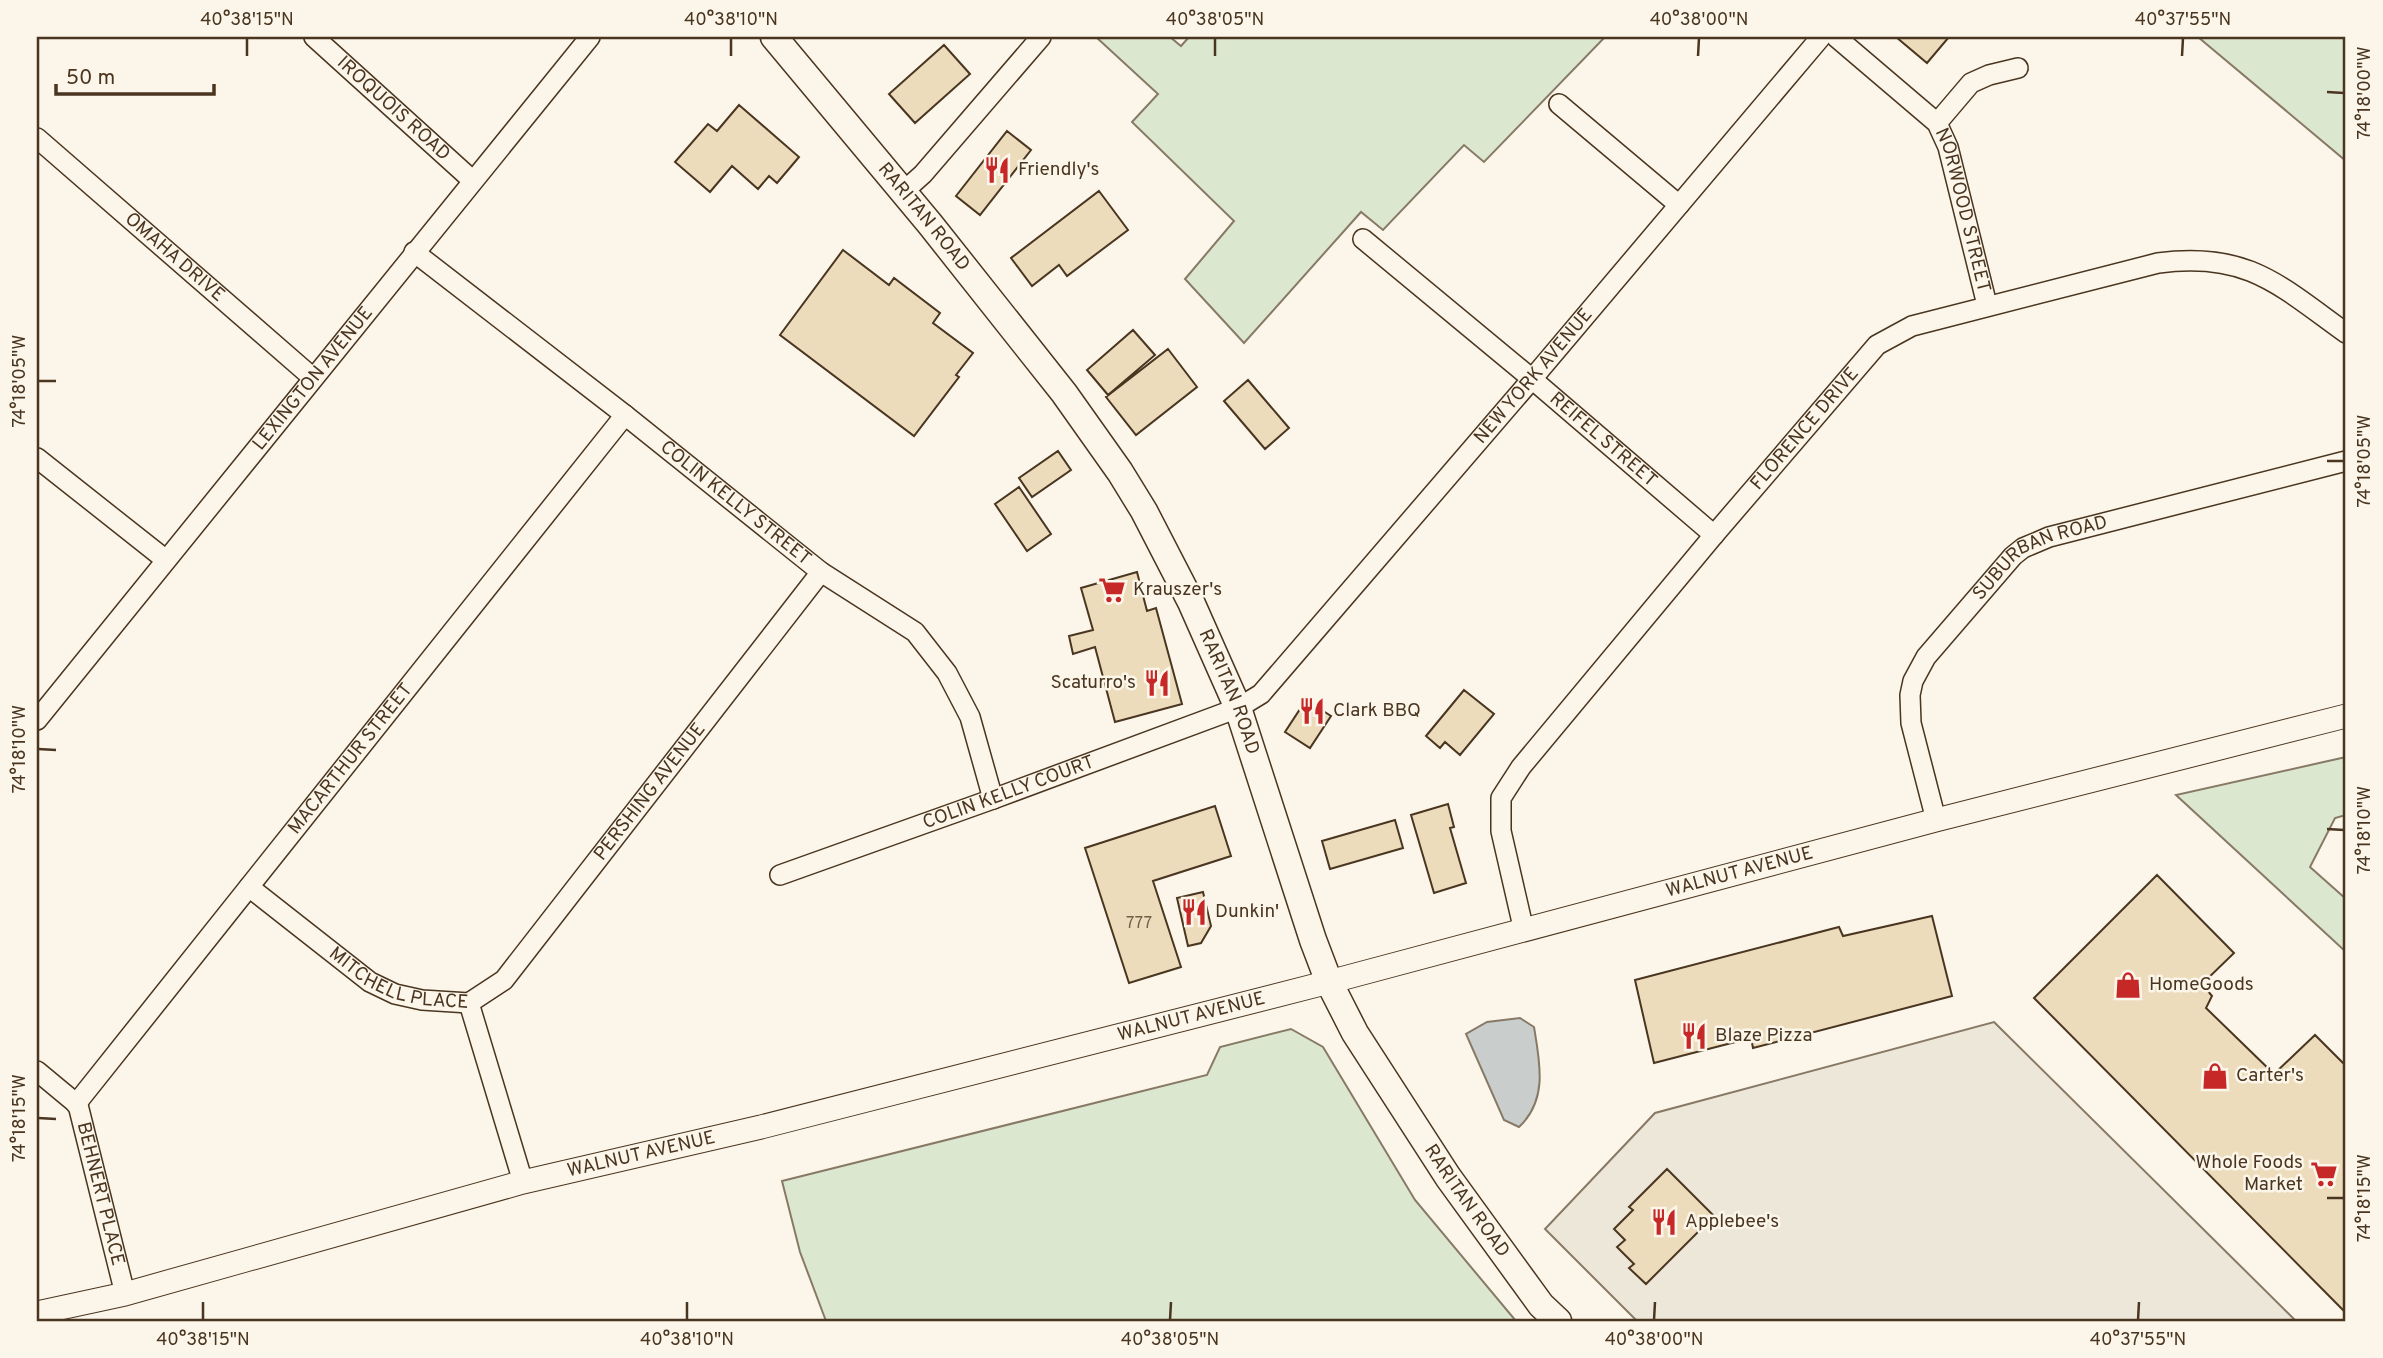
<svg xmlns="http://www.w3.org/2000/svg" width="2383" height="1358" font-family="Overpass,sans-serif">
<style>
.green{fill:#dce7d0;stroke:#887966;stroke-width:2}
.parking{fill:#ede7d9;stroke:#887966;stroke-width:2}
.water{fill:#c9cecd;stroke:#887966;stroke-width:2}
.building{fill:#ecdcbc;stroke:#4a3520;stroke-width:2}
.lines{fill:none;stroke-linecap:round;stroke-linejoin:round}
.minor-casing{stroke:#4a3520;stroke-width:22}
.tertiary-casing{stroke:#4a3520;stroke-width:25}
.secondary-casing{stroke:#4a3520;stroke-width:29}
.minor{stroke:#fbf6e9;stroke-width:19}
.tertiary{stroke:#fbf6e9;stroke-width:23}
.secondary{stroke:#fbf6e9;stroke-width:26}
.ticks{fill:none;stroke:#4a3520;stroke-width:2.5}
.labels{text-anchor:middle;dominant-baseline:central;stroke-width:5;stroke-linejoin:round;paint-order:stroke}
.number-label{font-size:16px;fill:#725f47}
.street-label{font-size:19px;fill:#4a3520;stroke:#fbf6e9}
.poi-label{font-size:19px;fill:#4a3520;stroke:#fbf6e9;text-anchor:start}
.neatline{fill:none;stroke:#4a3520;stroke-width:2.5}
.ticks-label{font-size:18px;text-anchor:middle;fill:#4a3520}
</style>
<rect width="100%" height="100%" fill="#fbf6e9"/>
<path class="green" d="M1096,37H1170L1181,46L1189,37H1605L1484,162L1464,145L1383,230L1361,212L1244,343L1185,279L1234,221L1132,122L1158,94Z
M2198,37H2342L2346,40V161Z
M2346,757V815L2335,818L2310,867L2346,899V952L2176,795Z
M1291,1029L1323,1047L1415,1200L1516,1321H826L800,1252L782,1181L1207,1075L1220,1047Z"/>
<path class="parking" d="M1994,1022L2296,1321H1637L1545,1229L1655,1113Z"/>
<path class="water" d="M1520,1018L1534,1027C1540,1063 1548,1100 1519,1127L1504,1120L1466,1034L1487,1022Z"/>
<path class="building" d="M1896,37H1949L1927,63Z
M944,45L970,74L915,123L889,94Z
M739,105L799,157L777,183L769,176L758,189L732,166L710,192L675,162L708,124L717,131Z
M1007,131L1031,150L980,215L956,196Z
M1099,191L1128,230L1067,276L1059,265L1032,286L1011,258Z
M843,250L889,285L894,278L940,313L933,323L973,353L956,375L959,377L914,436L780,335Z
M1133,330L1155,355L1108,395L1087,370Z
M1168,349L1197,387L1136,435L1106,397Z
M1248,380L1289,428L1265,449L1224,401Z
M1058,451L1071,470L1032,497L1019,478Z
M1019,487L1051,534L1027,551L995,504Z
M1137,572L1147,611L1156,608L1182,704L1115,722L1095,647L1073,654L1069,636L1093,630L1081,588Z
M1464,690L1494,714L1460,755L1445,742L1440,748L1426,736Z
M1306,700L1331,716L1310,748L1285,732Z
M1448,804L1454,827L1450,828L1466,883L1434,893L1411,815Z
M1215,806L1231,856L1153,881L1181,967L1129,983L1085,848Z
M1395,820L1403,848L1330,869L1322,841Z
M2157,875L2234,953L2202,984L2212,996L2206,1008L2274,1074L2315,1035L2346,1066L2345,1312L2034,998Z
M1203,892L1211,926L1201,943L1188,946L1177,898Z
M1932,916L1952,996L1753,1048L1751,1038L1654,1063L1635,980L1839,927L1843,936Z
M1667,1169L1714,1216L1646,1284L1629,1268L1634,1264L1617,1247L1625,1240L1614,1229L1633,1210L1629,1207Z"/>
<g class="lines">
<defs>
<g id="minor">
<path id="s1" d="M314,37L472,180"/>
<path id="s2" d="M1836,37L1937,123L1948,147L1987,305"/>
<path d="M1559,104L1679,205"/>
<path d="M1937,123L1971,83L1989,75L2018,68"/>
<path id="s3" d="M37,138L313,378"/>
<path d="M903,192L923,174L1041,37"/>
<path id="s4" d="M1363,239L1532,379L1714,535"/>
<path id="s5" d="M414,252L625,415L821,572L915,632L947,673L970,717L993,799"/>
<path d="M37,458L166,560"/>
<path id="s6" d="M37,720L590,37"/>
<path id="s7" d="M1936,820L1911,723L1910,695L1913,681L1926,657L2013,556L2023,548L2049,537L2346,461"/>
<path id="s8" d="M780,875L993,799L1238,708L1261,694L1532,379L1821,37"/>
<path id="s9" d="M249,887L370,982L395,994L422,1000L469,1003"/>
<path id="s10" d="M1524,931L1501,831V798L1521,767L1714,535L1877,345L1912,326L2158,263C2247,251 2279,285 2346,333"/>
<path id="s11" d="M469,1003L504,980L821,572"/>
<path d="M469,1003L523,1182"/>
<path id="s12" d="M37,1071L78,1105L125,1294"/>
<path id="s13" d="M76,1104L625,415"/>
</g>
<g id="tertiary">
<path id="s14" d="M37,1313L125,1294L523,1182L761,1127L1329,982L1936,820L2346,716"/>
</g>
<g id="secondary">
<path id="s15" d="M774,37L930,224L1064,393L1120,472L1144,511L1191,602L1238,708L1313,940L1329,982L1355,1033L1448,1177L1541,1305L1558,1321"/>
</g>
</defs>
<use href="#minor" class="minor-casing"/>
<use href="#tertiary" class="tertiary-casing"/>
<use href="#secondary" class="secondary-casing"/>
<use href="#minor" class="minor"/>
<use href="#tertiary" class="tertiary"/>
<use href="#secondary" class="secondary"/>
</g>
<path class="ticks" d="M247,56V38M731,56V38M1215,56V38M1698,56L1699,38M2182,56L2183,38M2327,92L2344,93M38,381H56M2327,461H2344M38,749L56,750M2327,829L2344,830M38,1118L56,1119M2327,1198H2344M203,1320V1302M687,1320V1302M1170,1320L1171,1302M1654,1320L1655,1302M2138,1320L2139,1302"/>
<defs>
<symbol id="restaurant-bare" viewBox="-9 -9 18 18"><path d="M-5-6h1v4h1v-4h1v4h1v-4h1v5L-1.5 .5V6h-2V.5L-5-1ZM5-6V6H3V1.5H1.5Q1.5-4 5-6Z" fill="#c62828" stroke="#fbf6e9" stroke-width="2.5" paint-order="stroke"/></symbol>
<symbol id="supermarket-bare" viewBox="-9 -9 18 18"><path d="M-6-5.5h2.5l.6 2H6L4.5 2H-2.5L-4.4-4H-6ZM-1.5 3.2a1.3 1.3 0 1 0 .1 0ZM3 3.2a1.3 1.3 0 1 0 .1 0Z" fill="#c62828" stroke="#fbf6e9" stroke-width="2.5" paint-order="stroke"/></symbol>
<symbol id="shop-bare" viewBox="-9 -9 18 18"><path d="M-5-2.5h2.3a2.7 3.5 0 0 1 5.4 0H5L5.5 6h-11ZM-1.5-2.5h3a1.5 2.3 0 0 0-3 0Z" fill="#c62828" stroke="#fbf6e9" stroke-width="2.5" paint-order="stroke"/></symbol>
</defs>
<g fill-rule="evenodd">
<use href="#restaurant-bare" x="978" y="151" width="38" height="38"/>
<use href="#supermarket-bare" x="1093" y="571" width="38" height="38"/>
<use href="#restaurant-bare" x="1138" y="664" width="38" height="38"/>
<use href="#restaurant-bare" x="1293" y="692" width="38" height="38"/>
<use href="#restaurant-bare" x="1175" y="893" width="38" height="38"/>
<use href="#shop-bare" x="2109" y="966" width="38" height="38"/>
<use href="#restaurant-bare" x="1675" y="1017" width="38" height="38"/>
<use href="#shop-bare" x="2196" y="1057" width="38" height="38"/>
<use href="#supermarket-bare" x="2305" y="1155" width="38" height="38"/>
<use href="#restaurant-bare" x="1645" y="1203" width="38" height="38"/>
</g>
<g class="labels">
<g class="number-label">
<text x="1139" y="924">777</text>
</g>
<g class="street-label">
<text stroke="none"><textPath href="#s1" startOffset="107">IROQUOIS ROAD</textPath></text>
<text stroke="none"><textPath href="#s2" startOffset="224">NORWOOD STREET</textPath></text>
<text stroke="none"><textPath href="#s15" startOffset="234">RARITAN ROAD</textPath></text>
<text stroke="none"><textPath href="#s3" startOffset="182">OMAHA DRIVE</textPath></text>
<text stroke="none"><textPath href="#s8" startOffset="933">NEW YORK AVENUE</textPath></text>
<text stroke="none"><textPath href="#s6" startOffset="439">LEXINGTON AVENUE</textPath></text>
<text stroke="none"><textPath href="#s10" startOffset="614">FLORENCE DRIVE</textPath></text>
<text stroke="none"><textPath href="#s4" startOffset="313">REIFEL STREET</textPath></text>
<text stroke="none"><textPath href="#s5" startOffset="408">COLIN KELLY STREET</textPath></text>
<text stroke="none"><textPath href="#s7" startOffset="326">SUBURBAN ROAD</textPath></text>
<text stroke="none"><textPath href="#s15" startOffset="802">RARITAN ROAD</textPath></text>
<text stroke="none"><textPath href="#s13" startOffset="441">MACARTHUR STREET</textPath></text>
<text stroke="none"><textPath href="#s11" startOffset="280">PERSHING AVENUE</textPath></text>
<text stroke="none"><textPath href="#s8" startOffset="243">COLIN KELLY COURT</textPath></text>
<text stroke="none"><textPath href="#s14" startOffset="1759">WALNUT AVENUE</textPath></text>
<text stroke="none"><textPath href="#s9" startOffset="180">MITCHELL PLACE</textPath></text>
<text stroke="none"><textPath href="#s14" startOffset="1192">WALNUT AVENUE</textPath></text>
<text stroke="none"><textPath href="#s14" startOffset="625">WALNUT AVENUE</textPath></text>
<text stroke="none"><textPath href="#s12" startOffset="145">BEHNERT PLACE</textPath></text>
<text stroke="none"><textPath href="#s15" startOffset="1368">RARITAN ROAD</textPath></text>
</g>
<g class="poi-label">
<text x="1018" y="170">Friendly's</text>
<text x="1133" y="590">Krauszer's</text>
<text x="1136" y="683" text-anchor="end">Scaturro's</text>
<text x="1333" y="711">Clark BBQ</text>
<text x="1215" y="912">Dunkin'</text>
<text x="2149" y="985">HomeGoods</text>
<text x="1715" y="1036">Blaze Pizza</text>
<text x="2236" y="1076">Carter's</text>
<text x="2303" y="1163" text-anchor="end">Whole Foods<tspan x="2303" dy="22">Market</tspan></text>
<text x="1685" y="1222">Applebee's</text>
</g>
</g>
<rect width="2383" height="1358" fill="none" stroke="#fbf6e9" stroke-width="77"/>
<path d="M56 84v10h158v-10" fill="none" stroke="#4a3520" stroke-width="3.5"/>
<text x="66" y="84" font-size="21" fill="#4a3520" stroke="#fbf6e9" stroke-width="5" paint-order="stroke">50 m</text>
<rect x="38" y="38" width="2306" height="1282" class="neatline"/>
<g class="ticks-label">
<text x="247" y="25">40°38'15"N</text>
<text x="731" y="25">40°38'10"N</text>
<text x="1215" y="25">40°38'05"N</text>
<text x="1699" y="25">40°38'00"N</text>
<text x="2183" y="25">40°37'55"N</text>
<text transform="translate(2364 93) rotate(-90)" y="6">74°18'00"W</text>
<text transform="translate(19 381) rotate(-90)" y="6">74°18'05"W</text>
<text transform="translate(2364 461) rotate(-90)" y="6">74°18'05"W</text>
<text transform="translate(19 749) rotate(-90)" y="6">74°18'10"W</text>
<text transform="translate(2364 830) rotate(-90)" y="6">74°18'10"W</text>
<text transform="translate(19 1118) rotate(-90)" y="6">74°18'15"W</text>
<text transform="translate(2364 1198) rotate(-90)" y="6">74°18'15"W</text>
<text x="203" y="1345">40°38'15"N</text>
<text x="687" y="1345">40°38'10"N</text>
<text x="1170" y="1345">40°38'05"N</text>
<text x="1654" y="1345">40°38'00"N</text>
<text x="2138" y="1345">40°37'55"N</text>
</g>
</svg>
